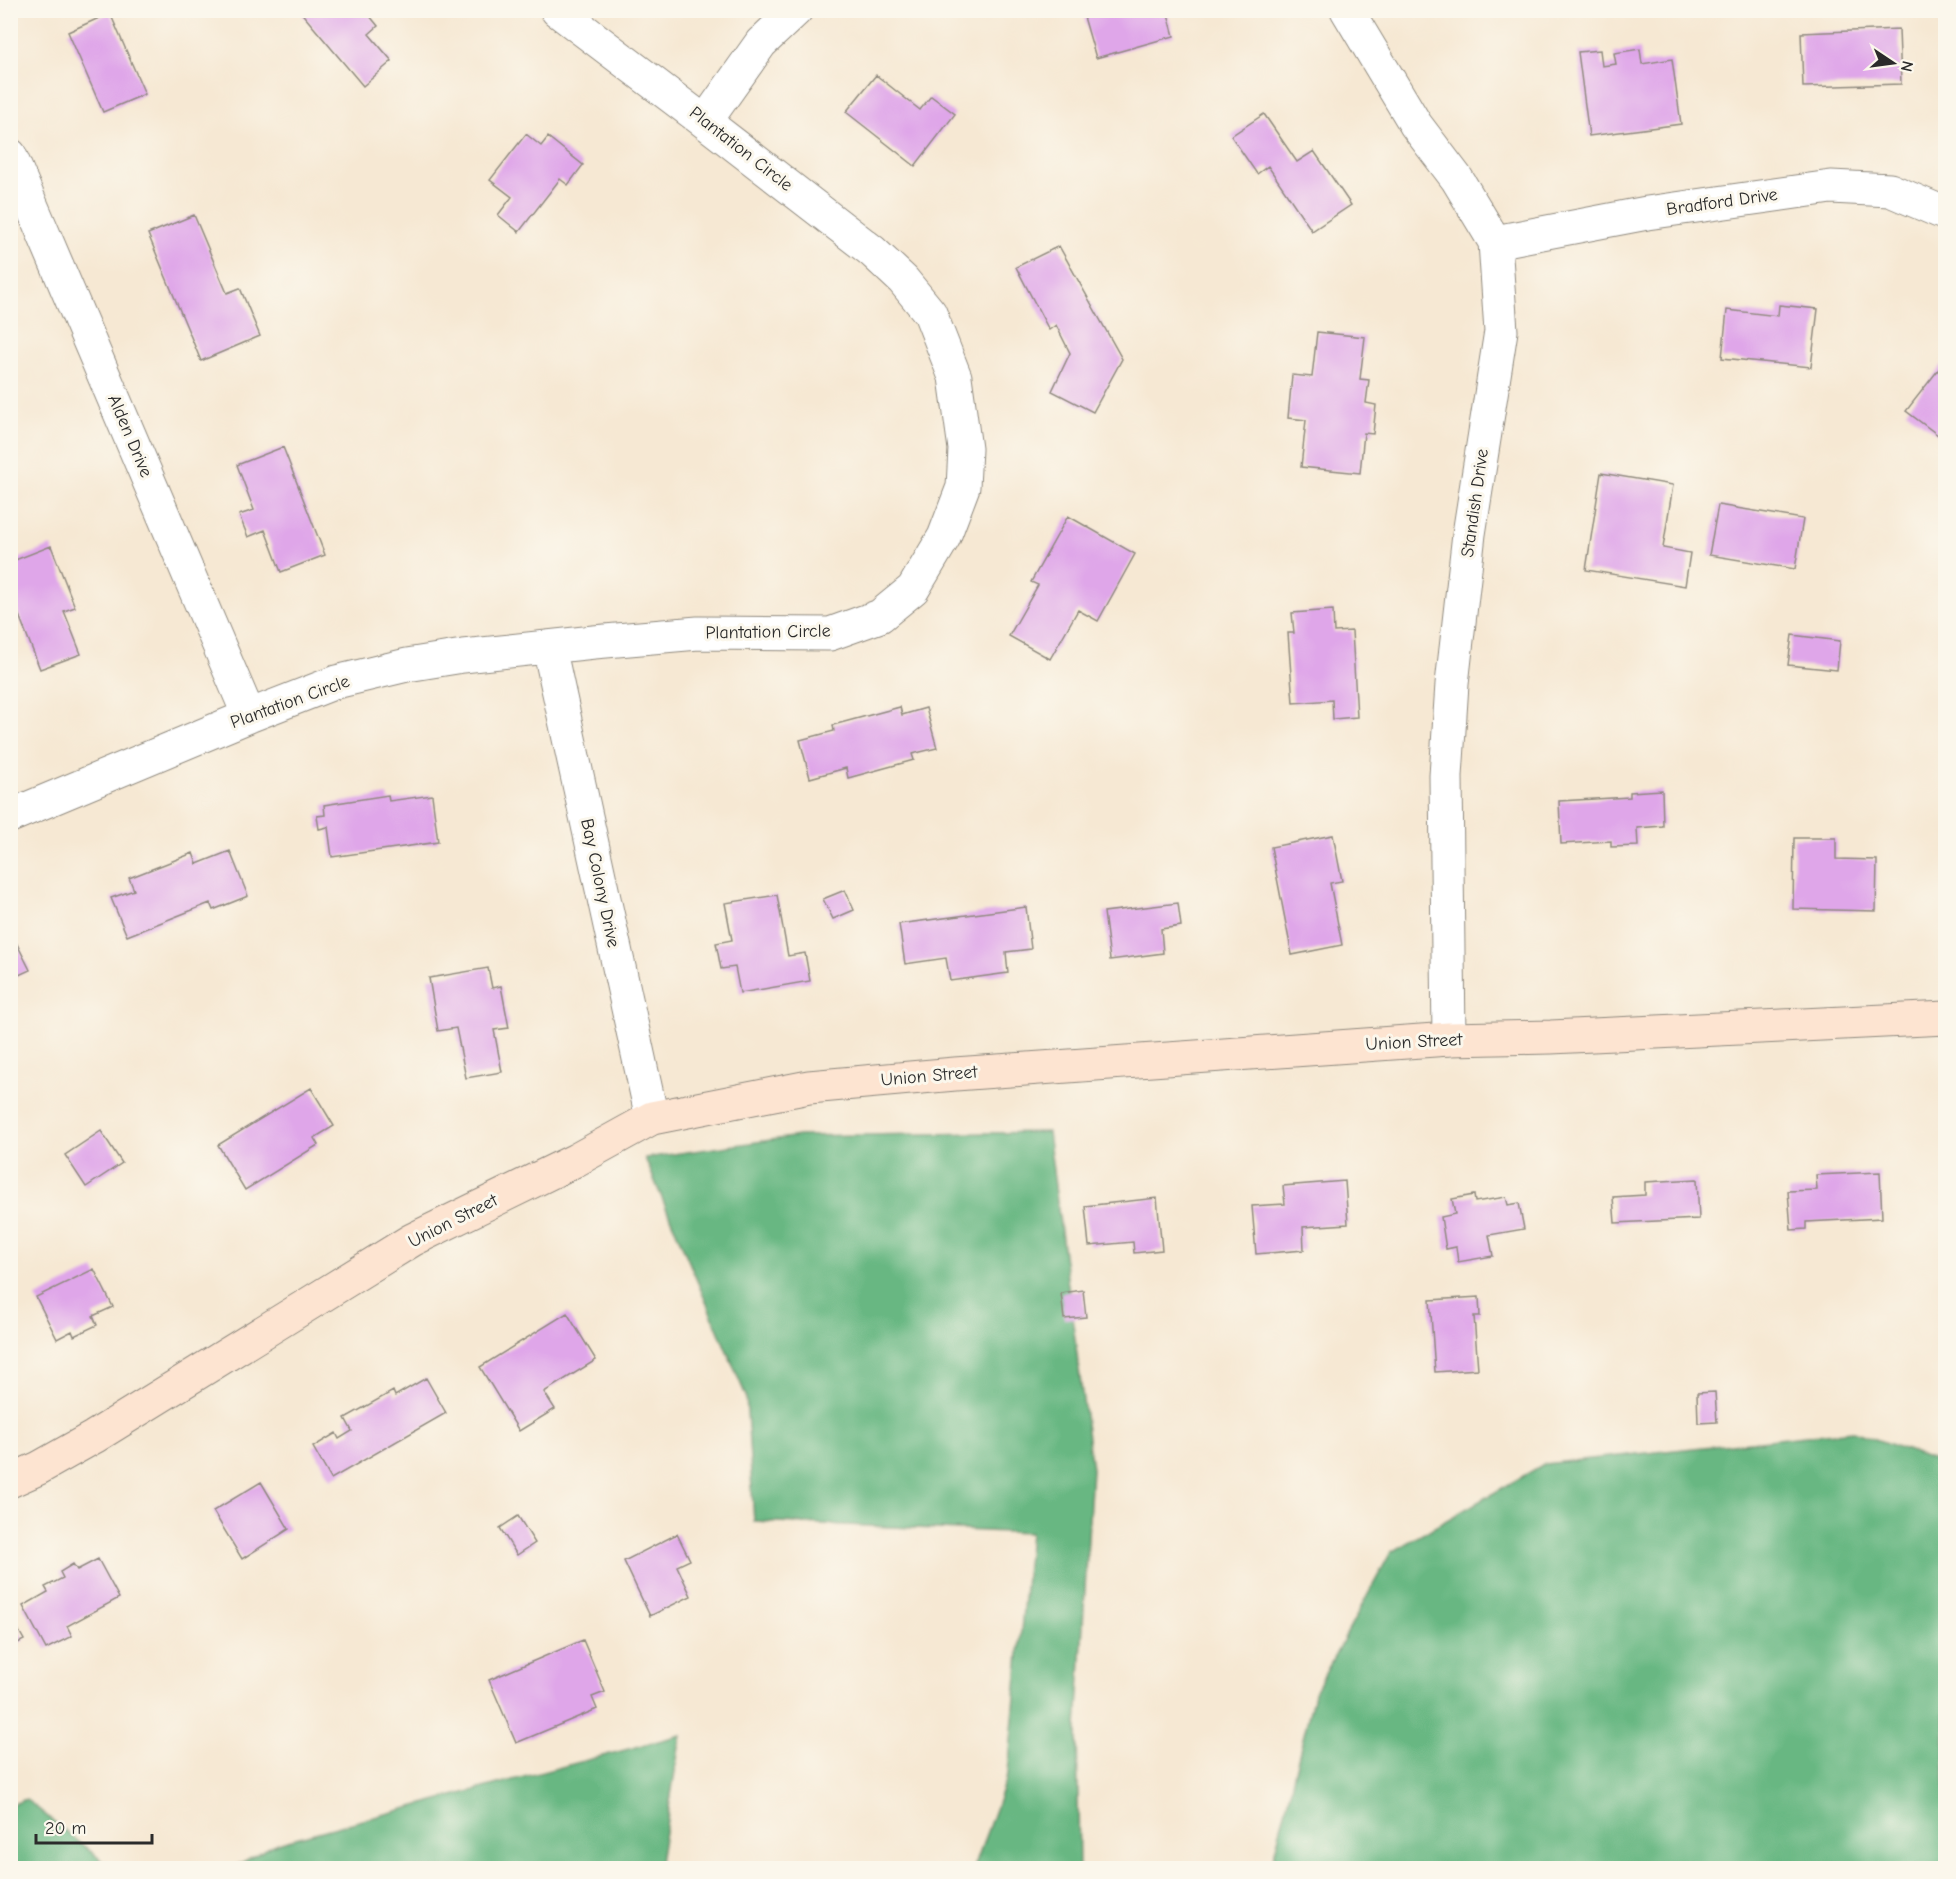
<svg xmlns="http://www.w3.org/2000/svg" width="1956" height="1879" font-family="'Comic Neue',sans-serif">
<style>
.forest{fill:#68b782;stroke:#4a7156;stroke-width:1.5}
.building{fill:#dfa6e9}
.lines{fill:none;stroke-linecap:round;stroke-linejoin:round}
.minor-casing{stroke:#908a7f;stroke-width:35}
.secondary-casing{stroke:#908a7f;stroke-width:35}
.minor{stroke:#fff;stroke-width:33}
.secondary{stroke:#fde4d1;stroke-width:33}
.labels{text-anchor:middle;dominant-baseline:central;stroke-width:6;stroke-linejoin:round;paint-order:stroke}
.street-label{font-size:18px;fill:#2b2b2b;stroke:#fbf7ec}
</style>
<rect width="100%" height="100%" fill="#fbf7ec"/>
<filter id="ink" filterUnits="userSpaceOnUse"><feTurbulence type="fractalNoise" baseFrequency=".0167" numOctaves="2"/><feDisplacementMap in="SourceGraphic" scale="12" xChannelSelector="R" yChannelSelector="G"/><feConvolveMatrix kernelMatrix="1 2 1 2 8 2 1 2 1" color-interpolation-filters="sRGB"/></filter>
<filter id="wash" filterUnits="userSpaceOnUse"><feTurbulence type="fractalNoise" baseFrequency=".008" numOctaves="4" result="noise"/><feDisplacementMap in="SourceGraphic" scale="24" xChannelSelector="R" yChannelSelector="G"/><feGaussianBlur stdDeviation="1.35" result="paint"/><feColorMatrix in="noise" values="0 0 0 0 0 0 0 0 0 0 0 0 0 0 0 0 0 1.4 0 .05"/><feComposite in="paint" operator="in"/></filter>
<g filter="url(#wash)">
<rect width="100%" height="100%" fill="#f6e8d3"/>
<path class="forest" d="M1048,1132L1092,1469L1077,1728L1079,1868H974L1008,1773L1030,1533L754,1521L746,1396L645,1158L799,1136Z
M1853,1431L1945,1464V1868H1271L1314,1694L1391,1552L1544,1464Z
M681,1735L659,1868H232L277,1843Z
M26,1799L111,1868H11V1805Z"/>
<g id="blocks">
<path class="building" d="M299,10H365L378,26L369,34L392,61L363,86Z
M1082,10H1167L1174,36L1096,58Z
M110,13L145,94L103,112L68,32Z
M1899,29L1901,84L1803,87L1801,33Z
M1640,49L1642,64L1672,59L1681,124L1589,136L1578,52L1600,50L1602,66L1616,64L1614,53Z
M876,75L920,110L931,96L955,114L915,166L846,112Z
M1264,114L1297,162L1314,151L1351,205L1312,231L1268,166L1257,174L1231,136Z
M526,134L541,146L548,137L583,165L568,185L560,179L519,232L498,215L512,197L490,180Z
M194,215L227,293L240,288L260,336L201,361L148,234Z
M1059,246L1122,359L1093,412L1052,391L1070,353L1056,325L1049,330L1016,267Z
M1779,305L1818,309L1811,367L1722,358L1727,310L1778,316Z
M1317,332L1365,337L1360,379L1369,380L1366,403L1376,405L1373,434L1364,433L1360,473L1301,467L1306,420L1288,418L1292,375L1312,377Z
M1942,365L1946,368V441L1906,411Z
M283,447L325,555L281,572L265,530L248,537L239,515L254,510L237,465Z
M1601,473L1673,485L1663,548L1690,553L1685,586L1586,570Z
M1718,505L1803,519L1795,569L1709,555Z
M1068,516L1135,554L1098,621L1078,610L1050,659L1009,636L1038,585L1031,582Z
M51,546L75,607L64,611L81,654L40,669L10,592V562Z
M1333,610L1334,632L1352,631L1357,717L1333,719L1332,700L1293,703L1288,633H1294L1292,613Z
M1792,635L1840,641L1837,670L1788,665Z
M900,707L902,715L926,708L937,748L912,754L914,760L848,778L846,768L810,778L800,740L834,731L833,725Z
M1662,790L1663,826L1637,828L1638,846L1611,847V841L1561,844L1559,801L1630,797V792Z
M388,795L389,801L432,795L438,842L332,857L328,827L319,829L317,816L325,815L324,805Z
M1333,835L1342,881L1330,883L1342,945L1292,955L1271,847Z
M1794,838H1836V859L1877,860L1876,911L1793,909Z
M230,851L248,896L213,910L210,903L127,936L111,898L134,890L129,878L193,853L197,864Z
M845,890L854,910L833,919L823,899Z
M777,895L788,956L805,953L810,981L740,993L735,967L721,969L716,943L732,940L725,903Z
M1178,903L1181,926L1161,929L1163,953L1110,960L1104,912Z
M1026,907L1031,949L1006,952L1008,973L950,981L946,958L905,964L899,924Z
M10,930L30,970L10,979Z
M488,968L492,988L501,986L509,1028L494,1030L502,1072L466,1078L456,1028L438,1031L429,978Z
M311,1088L334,1126L314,1138L318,1145L245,1190L218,1145Z
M101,1131L122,1163L86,1187L65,1155Z
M1880,1172L1882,1218L1806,1222V1229L1791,1230L1788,1191L1817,1190L1816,1175Z
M1697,1179L1699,1219L1615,1223L1613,1197L1645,1195V1182Z
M1345,1181L1348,1224L1303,1227L1304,1250L1256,1254L1252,1206L1285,1204L1283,1186Z
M1474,1195L1475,1202L1506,1197L1508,1205L1519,1203L1524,1229L1489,1235L1493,1256L1458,1262L1456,1247L1446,1249L1441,1217L1455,1214L1452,1199Z
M1157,1198L1162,1250L1134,1253L1133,1242L1089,1246L1085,1206Z
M94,1269L113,1307L93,1316L97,1325L74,1336L72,1331L57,1339L36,1297Z
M1083,1290L1086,1317L1064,1319L1061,1293Z
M1479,1297L1480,1316H1474L1478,1369L1435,1372L1430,1300Z
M567,1313L596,1360L544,1392L555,1409L519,1431L480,1367Z
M426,1378L446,1413L331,1479L313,1447L336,1433L339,1439L352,1431L345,1418L393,1391L395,1396Z
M1715,1392L1717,1422L1698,1423L1697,1393Z
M261,1482L289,1529L242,1559L213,1511Z
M518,1516L535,1543L517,1555L500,1528Z
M677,1534L690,1560L677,1566L691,1596L650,1616L624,1561Z
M98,1559L119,1598L67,1626L72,1636L46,1649L23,1606L48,1592L45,1587L63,1578L60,1572L73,1564L77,1570Z
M10,1615L24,1640L10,1647Z
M583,1640L605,1692L592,1697L597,1709L516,1743L489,1680Z"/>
</g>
</g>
<g filter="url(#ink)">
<use href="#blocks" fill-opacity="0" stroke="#908a7f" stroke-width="1.5"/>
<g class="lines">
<defs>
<path id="minor" d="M1347,10L1416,125L1457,179L1495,242L1501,331L1469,534L1452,684L1446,776L1449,1039
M705,122L761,43L796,10
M10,155L249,716
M1495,242L1647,213L1831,187L1890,190L1946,214
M549,647L652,1118
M10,816L249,716L336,682L407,665L463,656L594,642L698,633L830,634L880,616L913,589L944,537L963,487L965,449L955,377L930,313L903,280L872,251L705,122L557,10"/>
<path id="secondary" d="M10,1481L39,1468L94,1437L412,1240L576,1160L652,1118L809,1087L955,1074L1449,1039L1551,1037L1946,1018"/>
</defs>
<use href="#minor" class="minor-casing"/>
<use href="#secondary" class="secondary-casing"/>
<use href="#minor" class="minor"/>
<use href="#secondary" class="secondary"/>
</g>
</g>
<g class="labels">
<g class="street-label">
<text transform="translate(741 149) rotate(38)">Plantation Circle</text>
<text transform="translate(1722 202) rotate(-8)">Bradford Drive</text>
<text transform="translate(130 436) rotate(67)">Alden Drive</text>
<text transform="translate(1475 503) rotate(-82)">Standish Drive</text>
<text transform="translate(768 632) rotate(-1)">Plantation Circle</text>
<text transform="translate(290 702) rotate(-20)">Plantation Circle</text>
<text transform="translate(600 883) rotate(78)">Bay Colony Drive</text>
<text transform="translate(1414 1042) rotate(-3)">Union Street</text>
<text transform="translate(929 1076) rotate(-5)">Union Street</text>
<text transform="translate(453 1221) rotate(-27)">Union Street</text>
</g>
</g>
<rect width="1956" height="1879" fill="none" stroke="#fbf7ec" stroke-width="36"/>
<g transform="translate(1893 63) rotate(103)" stroke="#fbf7ec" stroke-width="4.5" paint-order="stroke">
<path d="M0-4.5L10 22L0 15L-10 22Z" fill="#2b2b2b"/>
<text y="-9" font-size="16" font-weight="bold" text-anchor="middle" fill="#2b2b2b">N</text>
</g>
<path d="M36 1834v9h116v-9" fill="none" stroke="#2b2b2b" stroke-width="3"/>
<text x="45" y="1834" font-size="18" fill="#2b2b2b" stroke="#fbf7ec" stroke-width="4.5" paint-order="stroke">20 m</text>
</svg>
